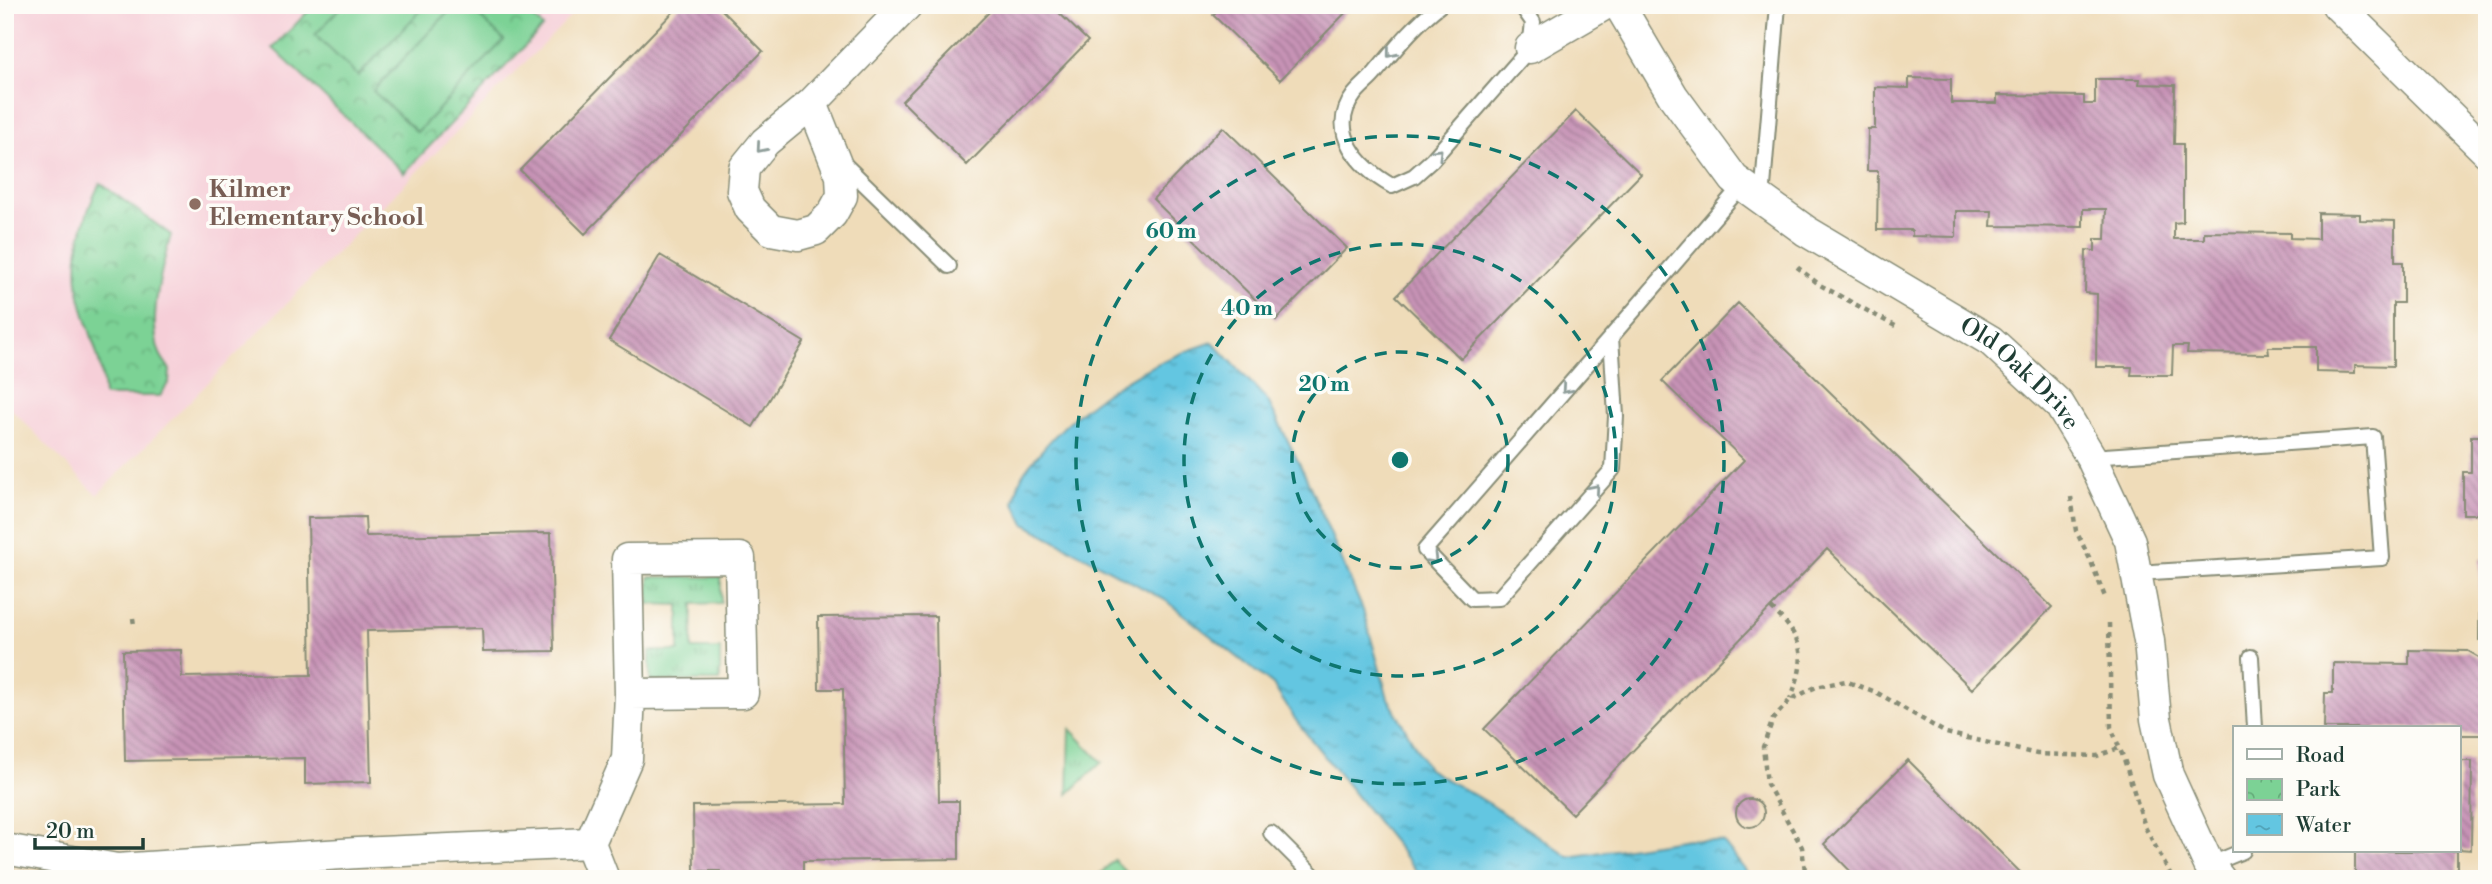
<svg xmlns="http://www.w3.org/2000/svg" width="2492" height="884" font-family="'Libre Bodoni',serif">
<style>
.built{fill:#f6cfd8}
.grass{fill:url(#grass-tufts);stroke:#4e8864;stroke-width:2}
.park{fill:url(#park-crowns);stroke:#4e8864;stroke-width:2}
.pitch{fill:#7cd295;stroke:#4e8864;stroke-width:2}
.water{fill:url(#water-ripples);stroke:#41828a;stroke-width:2}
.building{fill:url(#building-back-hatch)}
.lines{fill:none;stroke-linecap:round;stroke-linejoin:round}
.lane-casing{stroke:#878c76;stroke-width:18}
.street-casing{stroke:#878c76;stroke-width:33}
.path{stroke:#878c76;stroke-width:4.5;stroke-dasharray:5 5;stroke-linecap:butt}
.lane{stroke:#fff;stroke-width:14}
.street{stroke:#fff;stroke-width:30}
.oneway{stroke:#8f9e9a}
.ring{fill:none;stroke:#0f766e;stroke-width:3.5;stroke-dasharray:12 9}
.education-dot{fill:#8d6e63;stroke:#fdfcf7;stroke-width:2.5}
.labels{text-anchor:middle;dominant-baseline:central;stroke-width:7;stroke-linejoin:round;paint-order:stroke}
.education-label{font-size:24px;font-weight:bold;fill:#785e54;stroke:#fdfcf7;text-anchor:start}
.street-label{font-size:24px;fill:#1f3d34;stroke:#fdfcf7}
.centre{fill:#0f766e;stroke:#fdfcf7;stroke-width:3.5}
.ring-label{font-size:21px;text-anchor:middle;font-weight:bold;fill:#0f766e;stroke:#fdfcf7;stroke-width:7;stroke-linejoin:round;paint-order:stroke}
</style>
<defs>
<pattern id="grass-tufts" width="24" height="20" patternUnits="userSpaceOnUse" patternTransform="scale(1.75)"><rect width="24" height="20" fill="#7cd295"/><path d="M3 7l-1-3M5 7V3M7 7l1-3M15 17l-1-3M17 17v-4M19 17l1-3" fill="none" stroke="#65ac7a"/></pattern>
<pattern id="park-crowns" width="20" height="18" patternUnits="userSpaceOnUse" patternTransform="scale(1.75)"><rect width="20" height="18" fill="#7cd295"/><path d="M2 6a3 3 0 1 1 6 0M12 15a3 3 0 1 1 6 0" fill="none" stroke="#65ac7a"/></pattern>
<pattern id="water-ripples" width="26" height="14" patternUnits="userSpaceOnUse" patternTransform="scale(1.75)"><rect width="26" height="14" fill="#63c6e1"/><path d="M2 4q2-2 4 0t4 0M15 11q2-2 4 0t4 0" fill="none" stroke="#51a2b7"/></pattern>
<pattern id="building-back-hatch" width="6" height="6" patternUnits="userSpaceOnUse" patternTransform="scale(1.75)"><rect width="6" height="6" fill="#c793b6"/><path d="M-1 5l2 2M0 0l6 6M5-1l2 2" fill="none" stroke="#a17995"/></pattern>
</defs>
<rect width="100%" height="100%" fill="#fdfcf7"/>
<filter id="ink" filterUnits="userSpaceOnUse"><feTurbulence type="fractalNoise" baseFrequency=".0143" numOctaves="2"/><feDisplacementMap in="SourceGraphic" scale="14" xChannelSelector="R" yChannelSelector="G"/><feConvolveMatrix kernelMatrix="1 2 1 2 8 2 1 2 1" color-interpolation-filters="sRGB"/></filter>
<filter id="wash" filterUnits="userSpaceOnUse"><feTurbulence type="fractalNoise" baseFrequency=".00686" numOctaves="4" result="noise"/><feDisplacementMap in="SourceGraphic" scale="28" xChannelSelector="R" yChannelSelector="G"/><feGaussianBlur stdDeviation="1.57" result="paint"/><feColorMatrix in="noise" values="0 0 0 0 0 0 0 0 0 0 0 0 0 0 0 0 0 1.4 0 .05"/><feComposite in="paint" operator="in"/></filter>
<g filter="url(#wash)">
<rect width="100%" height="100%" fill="#efdcb9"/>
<path class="built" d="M5,5H582L97,495L5,403Z"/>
<path class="grass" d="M649,577H721V603L693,604L692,649H720V681H650V651H679V605L649,604Z
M1070,729L1102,762L1068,794Z"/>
<path class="park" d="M314,5H520L543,27L404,173L273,48Z
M100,183L171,235C162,266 148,319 159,351C161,358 167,364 170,370L169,382L160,396H104C103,364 91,338 83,308C70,265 81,221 100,183Z"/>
<path class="pitch" d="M343,5H426L358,76L315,35Z
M455,5H468L504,40L417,132L373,91Z
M1114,860L1133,879H1095Z"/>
<path class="water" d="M1213,342L1268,401L1306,477L1363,610L1388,698L1428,769L1490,804L1569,857L1688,839L1723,842L1752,879H1423L1297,722L1273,685L1165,600L1025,524L1014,502C1016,494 1018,484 1022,476C1026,468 1033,461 1038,455C1082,400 1146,363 1213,342Z"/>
<g id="blocks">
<path class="building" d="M680,5H717L763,51L585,234L520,170Z
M996,5H1051L1088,41L967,165L902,101Z
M1222,5H1353L1280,80L1213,15Z
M1909,78L1951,79V103H1997V95L2084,96V104H2095V79H2140L2139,84L2175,85L2174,144H2183V222L2174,223V239H2204V232L2290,233V238L2318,239V213L2360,214V220L2395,221V262H2403V303H2393V366L2355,365V373L2316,372V347H2268L2269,354L2187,353L2188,346H2173L2172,375H2131L2132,367H2096L2097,294L2085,293L2086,250L2095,251V239H2105L2106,209H2083V227L1991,226L1992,211H1956V237L1912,236V230H1877L1878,171H1867L1868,129H1875V87L1909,88Z
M1576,111L1641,174L1461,359L1396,296Z
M1223,127L1347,248L1276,320L1153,199Z
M660,255L804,342L753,427L609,340Z
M1738,303L2052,607L1972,689L1827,549L1572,814L1484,729L1744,460L1662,381Z
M2471,436H2487V514H2463V472H2471Z
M365,517L366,536L551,533L554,651L483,652L482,628L367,631L371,782L305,784V758L125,761L123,651L181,650L182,677L311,675L308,518Z
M2480,559H2487V640H2479Z
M936,616L939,801H959V859L803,861V879H720V871H694L693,806L845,804L843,689H819L818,617Z
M2409,650L2468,651L2487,662V735H2459V728H2324L2325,693H2333V663L2409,664Z
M1908,760L2027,879H1858L1824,844Z
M2459,761H2472L2471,850L2459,849Z
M1736 813a14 14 0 1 1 28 0a14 14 0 1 1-28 0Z
M2355,851H2457V879H2355Z"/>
</g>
</g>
<g filter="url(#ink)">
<use href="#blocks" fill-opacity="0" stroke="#878c76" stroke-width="2"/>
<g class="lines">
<defs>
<path id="lane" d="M1440,5C1415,24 1396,48 1376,72C1370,80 1360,87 1354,95C1326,132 1360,168 1392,186L1414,176L1432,160L1530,48L1533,22L1521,5
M842,162L949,266
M1762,199L1778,5
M1611,337L1616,416L1613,469L1499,598L1472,599L1425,550L1611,337L1742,185
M2091,457L2373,437L2382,558L2136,573
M2251,657L2255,728
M1271,833L1317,879
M2209,865L2243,851"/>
<g id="street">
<path id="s1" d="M1619,5L1673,96L1734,179L1806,231L1991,341L2059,404L2091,457L2130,541L2149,641L2156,719L2168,775L2209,865L2220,879"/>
<path d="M2337,5L2487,152"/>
<path d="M1530,48L1604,5"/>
<path d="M812,103L841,176L842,196L832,214L816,230L798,235L771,230L750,209L742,191L744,168L765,142L812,103L907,5"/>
<path d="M590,843L627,759L630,694L743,693L740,558L627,559L630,694"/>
<path d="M5,849L117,869L357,853L590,843L604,879"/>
</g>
</defs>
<use href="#lane" class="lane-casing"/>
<use href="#street" class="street-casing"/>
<path class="path" d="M1797,267L1820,285L1897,327
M2071,497L2076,531L2090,559L2105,597
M1771,608C1804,638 1808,658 1790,699
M133,618L134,625
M2109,623L2111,727L2124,759L2145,827L2173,879
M1806,879L1802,847L1767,784L1763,747L1773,719L1790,700L1816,687L1845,681L1876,692L1946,733L2037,754L2097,756L2119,748"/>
<use href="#lane" class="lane"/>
<use href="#street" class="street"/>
</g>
<defs><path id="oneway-chevron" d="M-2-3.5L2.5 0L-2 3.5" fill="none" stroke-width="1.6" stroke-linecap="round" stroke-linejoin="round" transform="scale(1.75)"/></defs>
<g class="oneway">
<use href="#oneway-chevron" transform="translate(1391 53) rotate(129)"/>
<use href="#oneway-chevron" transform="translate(761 148) rotate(131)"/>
<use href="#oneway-chevron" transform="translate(1438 153) rotate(-45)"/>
<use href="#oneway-chevron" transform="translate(1566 389) rotate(131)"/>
<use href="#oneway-chevron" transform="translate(1595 489) rotate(-49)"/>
<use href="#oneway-chevron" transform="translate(1433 559) rotate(46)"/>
</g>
</g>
<g class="ring">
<circle cx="1400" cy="460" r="108"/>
<circle cx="1400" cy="460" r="216"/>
<circle cx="1400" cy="460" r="324"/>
</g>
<circle class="education-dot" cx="195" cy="204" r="7"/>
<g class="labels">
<g class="education-label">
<text x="209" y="190">Kilmer<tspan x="209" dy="28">Elementary School</tspan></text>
</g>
<g class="street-label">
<text stroke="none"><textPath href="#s1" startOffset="556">Old Oak Drive</textPath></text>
</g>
</g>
<circle cx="1400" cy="460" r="10" class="centre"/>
<g class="ring-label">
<text x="1171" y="238">60 m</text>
<text x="1247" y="315">40 m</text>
<text x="1324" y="391">20 m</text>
</g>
<rect width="2492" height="884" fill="none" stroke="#fdfcf7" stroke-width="28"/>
<rect x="2233" y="726" width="228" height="126" fill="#fdfcf7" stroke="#a4b0a9" stroke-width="2"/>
<rect x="2247" y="749" width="35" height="10" fill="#ffffff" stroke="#a4b0a9" stroke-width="2"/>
<text x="2296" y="762" font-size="21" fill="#1f3d34">Road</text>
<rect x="2247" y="779" width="35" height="21" fill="url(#park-crowns)" stroke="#a4b0a9" stroke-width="2"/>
<text x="2296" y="796" font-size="21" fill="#1f3d34">Park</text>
<rect x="2247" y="814" width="35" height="21" fill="url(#water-ripples)" stroke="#a4b0a9" stroke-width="2"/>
<text x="2296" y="832" font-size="21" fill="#1f3d34">Water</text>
<path d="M35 838v10h108v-10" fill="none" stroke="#1f3d34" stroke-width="3.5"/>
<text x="46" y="838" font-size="21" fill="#1f3d34" stroke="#fdfcf7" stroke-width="5" paint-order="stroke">20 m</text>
</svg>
